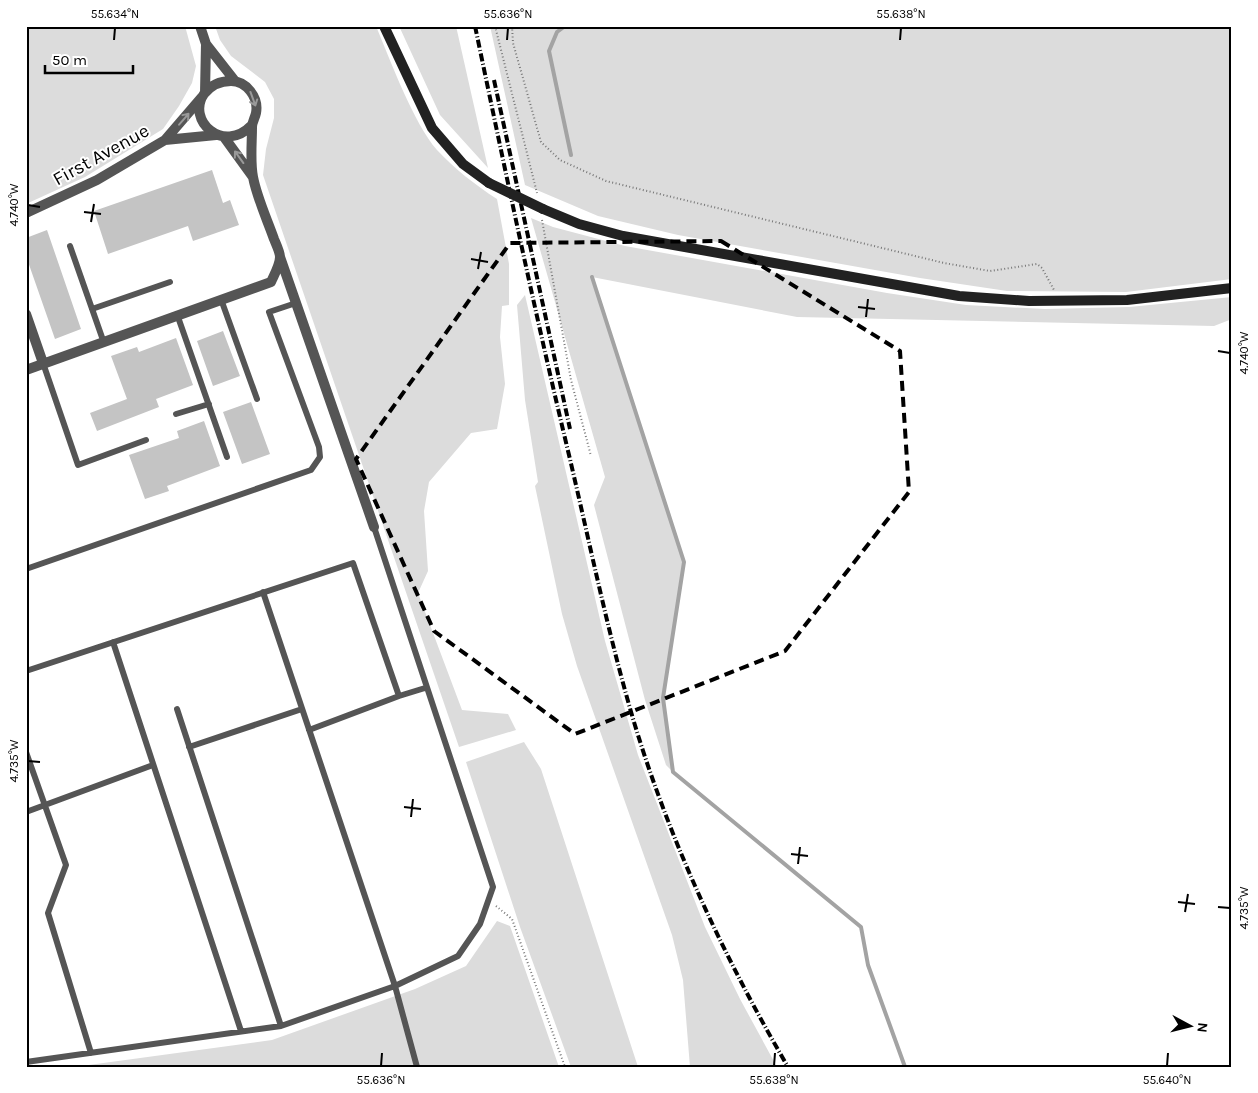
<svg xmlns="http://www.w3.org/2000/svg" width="1258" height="1093" font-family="Karla,sans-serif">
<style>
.green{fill:#dcdcdc}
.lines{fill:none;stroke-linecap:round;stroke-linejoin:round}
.stream{stroke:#a3a3a3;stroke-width:4}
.building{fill:#c4c4c4}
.path{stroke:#777;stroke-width:2;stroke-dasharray:1 2.5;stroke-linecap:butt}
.service{stroke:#555;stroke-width:6}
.minor{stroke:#555;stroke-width:10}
.secondary{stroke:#222;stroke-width:10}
.rail{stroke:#000;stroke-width:4;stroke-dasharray:8 2.5 1 2.5;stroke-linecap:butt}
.secondary-bridge{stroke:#222;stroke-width:10}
.oneway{stroke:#999}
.marked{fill:none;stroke:#000;stroke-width:4;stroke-dasharray:10 6;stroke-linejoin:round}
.ticks{fill:none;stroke:#000;stroke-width:2}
.labels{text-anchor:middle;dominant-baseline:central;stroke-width:4;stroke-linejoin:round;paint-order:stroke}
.street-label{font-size:19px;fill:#000;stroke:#fff}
.neatline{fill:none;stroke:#000;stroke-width:2}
.ticks-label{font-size:12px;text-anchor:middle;fill:#000}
</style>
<rect width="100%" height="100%" fill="#fff"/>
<path class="green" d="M26,26H185L196,66L192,83L179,106L163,129L85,177L26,204Z
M215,26H376C390,60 414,124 437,150C455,169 475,185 497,199L509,264V305L502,306L500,337L505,384L497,429L471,433L429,482L424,511L428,571L418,593L462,710L508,714L516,730L459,747L263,175L266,149L274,118V99L265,82L231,56L220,40Z
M399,26H456L488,168L440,115Z
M490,26H1232V279L1126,292L1007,291L920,278L678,235L598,216L525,185Z
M531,218L553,227L625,246L887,293L966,305L1045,309L1129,307L1232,297V319L1214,326L797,317L592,277L684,562L663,698L673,772L666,765L645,700L594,505L605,477Z
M525,295L605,641L638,755L705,927L740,999L777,1067H690L683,980L672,935L577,666L562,614L535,486L538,482L525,400L517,305Z
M524,742L541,769L638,1067H571L520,927L466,762Z
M497,921L510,926L559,1067H74L272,1040L415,989L466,966Z"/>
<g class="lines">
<path class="stream" d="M565,26L557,32L549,51L571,155
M592,277L684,562L663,698L673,772L861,927L868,965L905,1067"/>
</g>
<path class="building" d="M212,170L223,203L230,200L239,225L193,241L188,226L108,254L94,211Z
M47,230L81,329L55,339L26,256V238Z
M223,331L240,376L213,386L197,341Z
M176,338L193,385L156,399L159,407L97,431L90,413L127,399L111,356L137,347L139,352Z
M251,402L270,454L242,464L223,412Z
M204,421L220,466L167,486L169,491L145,499L129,455L179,438L177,431Z"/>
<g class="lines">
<path class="path" d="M495,26L537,193
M512,26L513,43L541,142L560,160L606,181L944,263L990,271L1037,264L1042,268L1054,290
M542,220L571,380L591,456
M496,906L512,919L565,1067"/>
<path class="service" d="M70,246L104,343
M222,302L257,399
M92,309L170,282
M178,317L227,457
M43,363L78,465L146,440
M176,414L209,404
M26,569L311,470L320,457L319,447L269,312L296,303
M263,592L395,986L417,1067
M113,642L241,1031
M26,671L353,563L399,696L425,688
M177,709L281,1026
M309,730L399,696
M189,747L302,709
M26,752L66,865L48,913L91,1053
M26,812L153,765
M26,1062L281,1026L395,986L458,956L480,924L493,887L374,527"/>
<path class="minor" d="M200,26L206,44L235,81
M205,93L206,44
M224,137L253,177
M165,140L216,135
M26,213L97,180L165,140L202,97
M280,257L374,527
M26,314L43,363
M26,370L271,282C274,275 280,265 280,257C280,252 276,244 274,239C267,219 257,198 253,177C250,162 252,143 252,127C252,122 255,118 256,113C259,97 246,81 231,81C220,81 211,85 204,94C186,120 223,155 252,125"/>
<path class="secondary" d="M384,26L432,128L463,164L489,183
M543,209L579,224L623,236L959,296L1029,301L1127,300L1232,288"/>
<path class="rail" d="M475,26C505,170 535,313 569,455C590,544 608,634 634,722C670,842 725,959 788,1067
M494,80L570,429"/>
<path class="secondary-bridge" d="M489,183L543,209"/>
</g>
<defs><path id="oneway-shaft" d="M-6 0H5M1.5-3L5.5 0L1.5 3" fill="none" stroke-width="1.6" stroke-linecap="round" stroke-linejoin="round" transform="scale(1.25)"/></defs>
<g class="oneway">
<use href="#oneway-shaft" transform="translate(253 99) rotate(70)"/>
<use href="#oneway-shaft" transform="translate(184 119) rotate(-49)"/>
<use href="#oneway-shaft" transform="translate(239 157) rotate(-126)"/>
</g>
<path class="marked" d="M721,241L900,351L909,492L785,651L575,734L434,631L356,459L510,243Z"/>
<path class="ticks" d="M114,40L115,28M507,40L508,28M900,40L901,28M28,205L40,207M84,212L101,214M91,222L94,204M471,259L488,262M478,269L481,252M858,307L875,309M866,317L868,299M1218,351L1230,353M28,761L40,762M404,807L421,809M411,817L413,799M791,854L808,856M798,864L800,847M1178,902L1195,904M1218,907L1230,908M1185,912L1188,894M381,1066L382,1053M774,1066L775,1053M1167,1066L1168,1053"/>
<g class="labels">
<g class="street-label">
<text transform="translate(101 155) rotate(-29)">First Avenue</text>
</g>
</g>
<rect width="1258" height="1093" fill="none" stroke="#ffffff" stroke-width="55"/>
<g transform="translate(1190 1026) rotate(97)" stroke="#ffffff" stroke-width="4" paint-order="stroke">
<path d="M0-4L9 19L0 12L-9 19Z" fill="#000000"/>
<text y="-8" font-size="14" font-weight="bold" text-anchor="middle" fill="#000000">N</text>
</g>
<path d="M45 65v8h88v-8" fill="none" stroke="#000000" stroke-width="2.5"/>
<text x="52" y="65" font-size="15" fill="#000000" stroke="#ffffff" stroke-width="4" paint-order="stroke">50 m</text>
<rect x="28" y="28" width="1202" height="1038" class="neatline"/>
<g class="ticks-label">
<text x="115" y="18">55.634°N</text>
<text x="508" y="18">55.636°N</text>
<text x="901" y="18">55.638°N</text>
<text transform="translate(14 205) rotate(-90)" y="4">4.740°W</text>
<text transform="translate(1244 353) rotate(-90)" y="4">4.740°W</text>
<text transform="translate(14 761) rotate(-90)" y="4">4.735°W</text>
<text transform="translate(1244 908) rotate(-90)" y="4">4.735°W</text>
<text x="381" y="1084">55.636°N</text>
<text x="774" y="1084">55.638°N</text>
<text x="1167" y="1084">55.640°N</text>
</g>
</svg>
